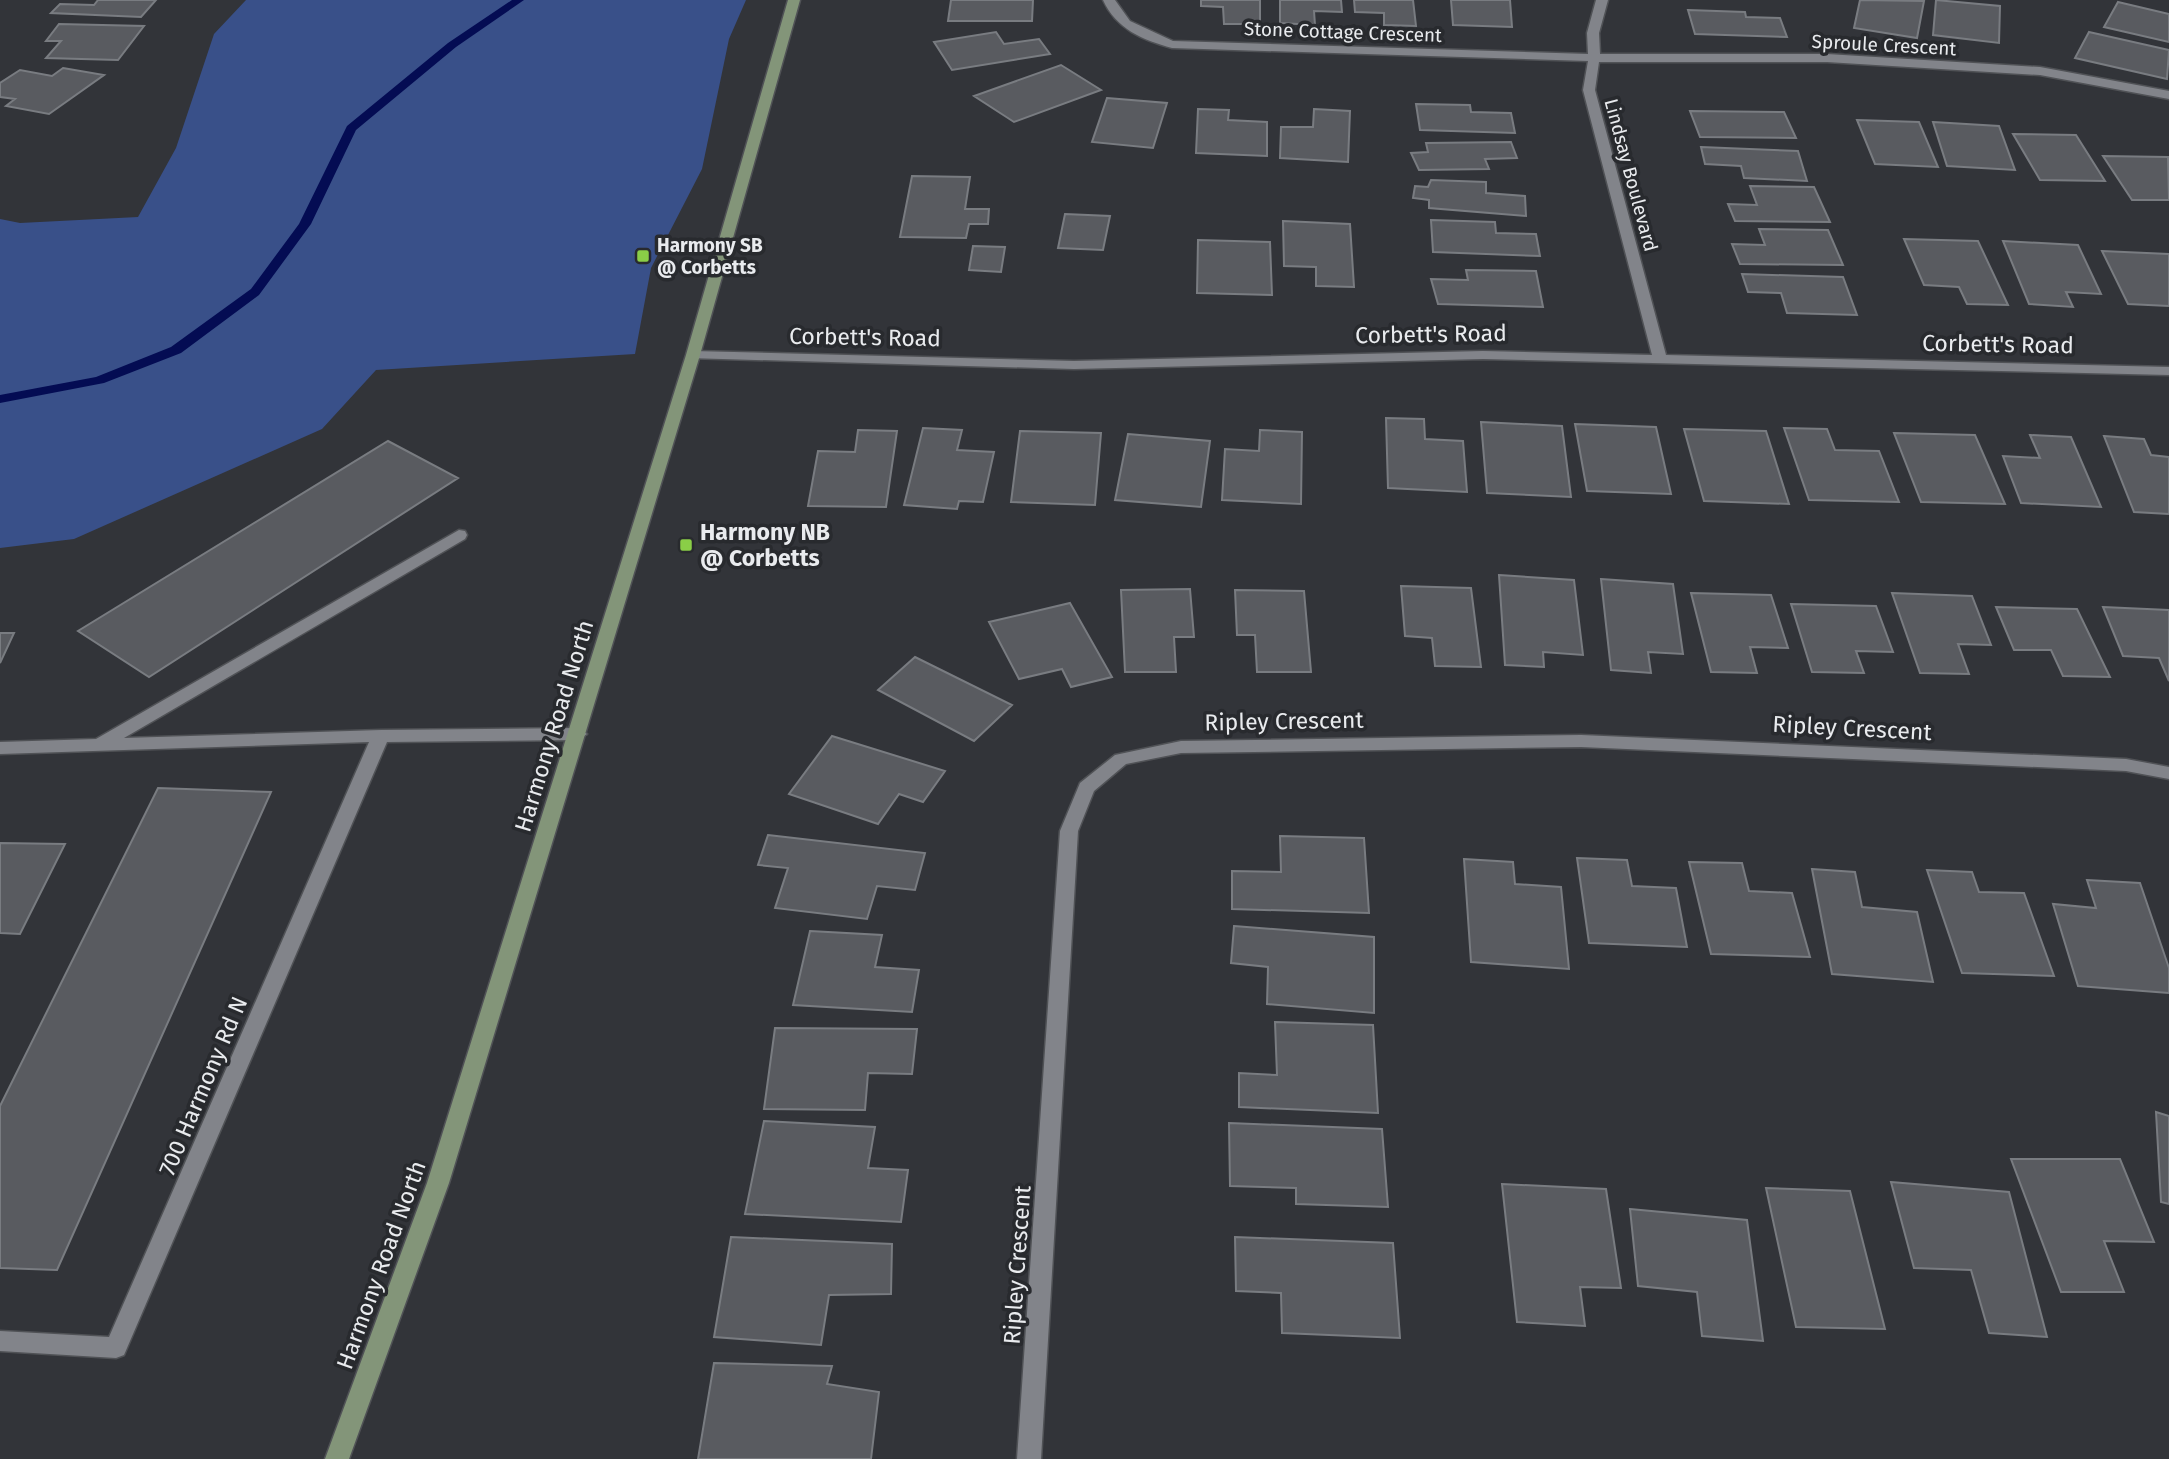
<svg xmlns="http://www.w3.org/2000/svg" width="2169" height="1459" font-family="'Fira Sans',sans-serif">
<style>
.green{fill:#395089}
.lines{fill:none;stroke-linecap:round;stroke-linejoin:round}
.stream{fill:#040c53;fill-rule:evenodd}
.building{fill:#595b60;stroke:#797c81;stroke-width:2}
.lane-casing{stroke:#505256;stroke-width:3}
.street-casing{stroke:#505256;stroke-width:3}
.secondary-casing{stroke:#505256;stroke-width:3}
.lane{fill:#82848a;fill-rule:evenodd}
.street{fill:#82848a;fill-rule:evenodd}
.secondary{fill:#839579;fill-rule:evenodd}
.poi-dot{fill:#8ace47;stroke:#282a2e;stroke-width:2.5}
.labels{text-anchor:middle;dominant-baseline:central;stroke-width:7;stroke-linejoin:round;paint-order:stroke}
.far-street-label{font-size:19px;fill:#e9ebee;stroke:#282a2e}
.far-poi-label{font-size:19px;font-weight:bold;fill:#e9ebee;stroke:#282a2e;text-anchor:start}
.street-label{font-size:23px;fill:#e9ebee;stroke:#282a2e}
.poi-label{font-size:23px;font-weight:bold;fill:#e9ebee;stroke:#282a2e;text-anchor:start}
</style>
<rect width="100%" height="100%" fill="#323439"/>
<path class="green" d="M246,0H746L729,39L702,169L651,268L635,354L376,370L322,429L74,539L0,548V219L20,223L138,217L176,148L214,34Z"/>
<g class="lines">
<path class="stream" d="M512,0H524L456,47L356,130L311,224L259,295L181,353L104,383L0,403V395L96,377L171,347L251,289L299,224L347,126L448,43Z"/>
</g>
<path class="building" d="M98,0H156L141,17L51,13L60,4L94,5Z
M951,0H1033L1032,21H948Z
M1201,0H1260V24H1224L1223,7L1201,6Z
M1280,0H1341L1342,12L1314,11L1315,25L1280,23Z
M1354,0H1413L1416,26L1384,25V13L1355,12Z
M1451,0H1510L1512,27L1453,25Z
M1860,0L1924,1L1917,38L1854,28Z
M1936,0L2000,6L1999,43L1933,35Z
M2118,2L2169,14V42L2104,27Z
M1688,10L1745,12L1746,17L1780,18L1787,37L1695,34Z
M59,24L144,26L118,60L46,58L61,41H46Z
M996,32L1004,44L1039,39L1050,54L952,70L934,42Z
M2089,32L2169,50L2167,79L2075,58Z
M1061,65L1101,90L1014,122L974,96Z
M63,68L104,75L49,114L6,106L15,99L0,97V83L20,70L52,76Z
M1107,98L1167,103L1153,148L1092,142Z
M1416,104L1470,105L1471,112L1511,113L1515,133L1420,130Z
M1198,109L1229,110L1228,120L1267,122V156L1196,153Z
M1314,109L1350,111L1348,162L1280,158L1281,127H1313Z
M1690,111L1784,112L1796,138L1700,137Z
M1857,120L1919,122L1938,167L1875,164Z
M1933,122L1999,126L2015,170L1947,166Z
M2013,134L2076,135L2105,181L2040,180Z
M1511,142L1517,158L1485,159L1489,169L1419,170L1411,153L1428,152L1426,143Z
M1701,147L1798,151L1807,181L1744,178L1741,166L1705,164Z
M2103,156L2168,157L2169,200H2132Z
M912,176L970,177L965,209H989L988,224H969L966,238L900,237Z
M1431,180L1486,182V193L1525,196L1526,216L1429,208V200L1413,198L1415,186L1428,187Z
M1750,186L1814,187L1830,222L1735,221L1728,204L1757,205Z
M1065,214L1110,216L1103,250L1058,248Z
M1431,220L1495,222L1496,233L1536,234L1540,256L1433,252Z
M1283,221L1350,224L1354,287L1316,286V267L1284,266Z
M1759,229L1828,230L1843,265L1740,264L1732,244L1765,245Z
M1904,239L1978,241L2008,305L1967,304L1959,287L1924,285Z
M1198,240L1270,242L1272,295L1197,293Z
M2003,241L2078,245L2101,294L2066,292L2073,307L2029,304Z
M973,246L1005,247L1001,272L969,270Z
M2102,251L2169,254V306L2128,304Z
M1466,270L1536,271L1543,307L1438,304L1431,279L1468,280Z
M1742,274L1843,277L1857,315L1787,313L1781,293L1748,292Z
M1386,418L1424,419L1425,439L1463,441L1467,492L1388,488Z
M1481,422L1562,426L1571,497L1487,493Z
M1575,424L1656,427L1671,494L1587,491Z
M923,428L962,430L957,450L994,452L983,502L959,501L957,509L904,505Z
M1784,428L1827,429L1835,450L1879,451L1899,502L1809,500Z
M1684,429L1766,431L1789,504L1704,501Z
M858,430L897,431L886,507L808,506L818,451L855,452Z
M1260,430L1302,432L1301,504L1222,500L1225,449L1259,451Z
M1020,431L1101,433L1095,505L1011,502Z
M1894,433L1975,435L2005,504L1921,502Z
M1128,434L1210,441L1201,507L1115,500Z
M2030,435L2071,437L2101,507L2021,503L2003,456L2040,458Z
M2104,436L2144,439L2151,455L2169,457V514L2134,512Z
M388,441L458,478L149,677L78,631Z
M1499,575L1574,580L1583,655L1543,652L1544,667L1505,665Z
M1601,579L1673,584L1683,654L1648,652L1651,673L1611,670Z
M1401,586L1471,588L1481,667L1435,666L1432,638L1405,636Z
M1190,589L1194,637H1174L1176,672H1125L1121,590Z
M1235,590L1304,591L1311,672H1257L1255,635H1237Z
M1691,593L1771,595L1788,648L1750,647L1757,673L1711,672Z
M1892,593L1972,596L1991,645L1958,644L1969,674L1920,673Z
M1070,603L1112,677L1071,687L1062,669L1019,679L989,622Z
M1791,604L1876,606L1893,652L1856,651L1864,673L1812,672Z
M1996,607L2077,609L2110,677L2063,676L2051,650H2014Z
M2103,607L2169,610V681L2159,658L2123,656Z
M0,633H14L0,663Z
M915,657L1012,705L974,741L878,690Z
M832,736L945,771L923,802L899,794L878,824L789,794Z
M158,788L271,792L57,1270L0,1268V1106Z
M768,835L925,853L915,890L877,886L867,919L775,908L788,868L758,865Z
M1280,836L1364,838L1369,913L1232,909V871L1281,872Z
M0,843L65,844L20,934L0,933Z
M1577,858L1627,860L1632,886L1676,888L1687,947L1589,943Z
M1464,859L1513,862L1515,884L1561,887L1569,969L1471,962Z
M1689,862L1742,863L1749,891L1792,893L1810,957L1711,954Z
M1812,869L1855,872L1862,907L1917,912L1933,982L1832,974Z
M1927,870L1972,872L1979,892L2024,893L2054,976L1962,973Z
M2087,880L2140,883L2169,968V993L2078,986L2053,904L2096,908Z
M1234,926L1374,937V1013L1267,1004L1268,967L1231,963Z
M810,931L882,935L875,967L919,970L912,1012L793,1005Z
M1275,1022L1373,1025L1378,1113L1239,1107V1073L1277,1075Z
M775,1028L917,1029L912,1074L868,1073L865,1110L764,1109Z
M2156,1112L2169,1116V1204L2161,1202Z
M764,1121L875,1127L868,1168L908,1170L901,1222L745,1214Z
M1229,1123L1382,1129L1388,1207L1296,1204V1188L1230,1186Z
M2011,1159H2120L2154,1242L2104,1241L2124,1292H2061Z
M1891,1182L2009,1192L2047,1337L1989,1333L1971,1270L1914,1268Z
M1502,1184L1606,1189L1621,1288L1580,1287L1585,1326L1517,1322Z
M1766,1188L1850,1191L1885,1329L1796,1327Z
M1630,1209L1747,1220L1763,1341L1702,1336L1697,1292L1638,1286Z
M731,1237L892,1244L891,1294L829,1295L821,1345L714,1337Z
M1235,1237L1393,1243L1400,1338L1282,1333L1281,1293L1236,1291Z
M714,1363L832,1366L827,1384L879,1392L871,1459H698Z"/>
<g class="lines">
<defs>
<path id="lane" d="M459,530L465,531L467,535L465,539L124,738L381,730L578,728L587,734L578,740L387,742L124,1355L116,1358L0,1351V1331L109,1337L369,742L0,754V742L96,739Z"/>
<path id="street" d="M1103,0H1115L1130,21L1173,41L1588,54L1587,33L1596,0H1608L1599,33L1600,54H1827L2040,67L2169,91V99L2040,75L1827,62H1599L1595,90L1666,355L2169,367V375L1483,359L1074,369L688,358V352L693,351L1074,361L1483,351L1652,355L1583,90L1588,61L1172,48C1143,40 1116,29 1103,0Z
M1581,735L2126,759L2169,767V779L2126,771L1581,747L1181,753L1126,764L1094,791L1078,831L1041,1459H1017L1060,831L1080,783L1115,755L1181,741Z"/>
<path id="secondary" d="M788,0H800L700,355L449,1183L349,1459H325L427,1183L686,355Z"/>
</defs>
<use href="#lane" class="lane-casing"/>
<use href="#street" class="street-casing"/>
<use href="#secondary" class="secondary-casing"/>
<use href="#lane" class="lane"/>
<use href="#street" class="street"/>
<use href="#secondary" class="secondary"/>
</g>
<g class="poi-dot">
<rect x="636" y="249" width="14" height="14" rx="3.5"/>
<rect x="679" y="538" width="14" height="14" rx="3.5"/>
</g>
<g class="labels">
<g class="far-street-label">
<text transform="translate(1343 32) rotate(2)">Stone Cottage Crescent</text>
<text transform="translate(1884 45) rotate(3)">Sproule Crescent</text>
<text transform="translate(1631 175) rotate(75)">Lindsay Boulevard</text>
</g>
<g class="far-poi-label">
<text x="657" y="245">Harmony SB<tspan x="657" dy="22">@ Corbetts</tspan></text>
</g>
<g class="street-label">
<text transform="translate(1431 334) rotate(-1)">Corbett's Road</text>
<text transform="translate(865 337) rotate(1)">Corbett's Road</text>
<text transform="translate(1998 344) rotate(1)">Corbett's Road</text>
<text transform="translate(1284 721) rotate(-1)">Ripley Crescent</text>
<text transform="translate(554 726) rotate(-73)">Harmony Road North</text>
<text transform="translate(1852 728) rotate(3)">Ripley Crescent</text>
<text transform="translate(203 1086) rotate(-67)">700 Harmony Rd N</text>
<text transform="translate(381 1265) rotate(-70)">Harmony Road North</text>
<text transform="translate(1017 1265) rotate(-86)">Ripley Crescent</text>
</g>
<g class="poi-label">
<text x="700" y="532">Harmony NB<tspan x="700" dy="26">@ Corbetts</tspan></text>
</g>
</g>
</svg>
